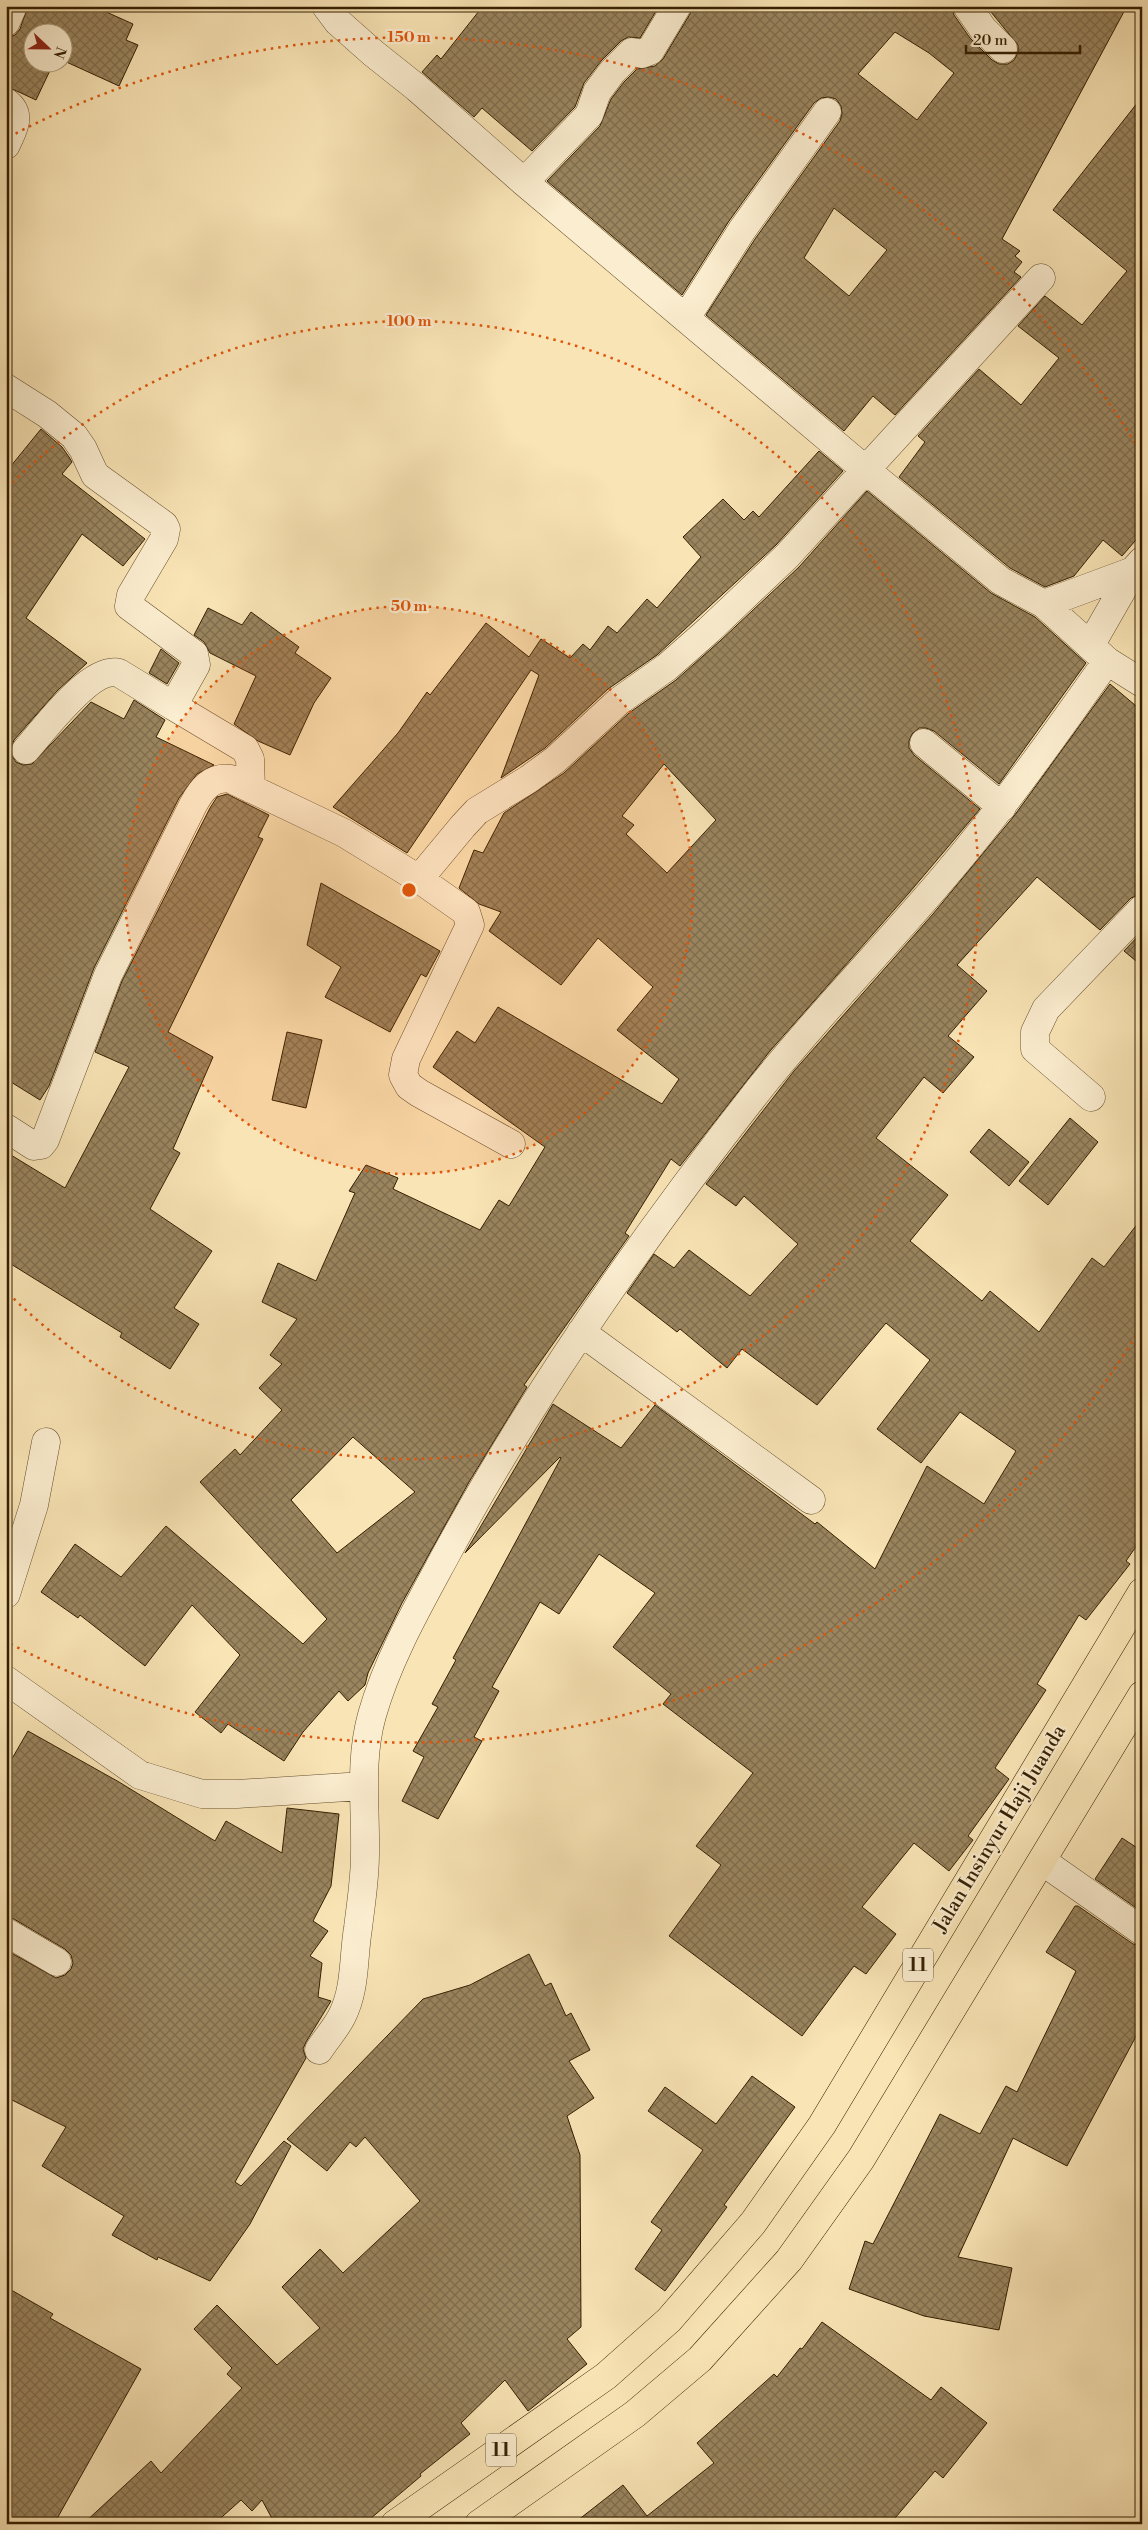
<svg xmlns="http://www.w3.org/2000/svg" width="1148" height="2530" font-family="'Libre Bodoni',serif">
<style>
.building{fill:url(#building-cross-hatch);stroke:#341f01;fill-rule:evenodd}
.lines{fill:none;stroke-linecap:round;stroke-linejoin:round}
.minor-casing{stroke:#65502e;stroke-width:29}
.highway-casing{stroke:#341f01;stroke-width:29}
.minor{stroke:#fbedcf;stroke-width:28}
.highway{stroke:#f9e4b5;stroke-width:28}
.ring{fill:none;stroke:#df560b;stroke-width:2.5;stroke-dasharray:2.5 5}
.labels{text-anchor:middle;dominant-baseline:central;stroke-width:4.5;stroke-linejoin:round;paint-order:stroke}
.shield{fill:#fbedcf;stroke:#705d3f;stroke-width:1}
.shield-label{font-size:19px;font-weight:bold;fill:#341f01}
.street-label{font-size:20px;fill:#341f01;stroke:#fbedcf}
.centre{fill:#df560b;stroke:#fbedcf;stroke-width:2.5}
.ring-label{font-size:15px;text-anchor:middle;font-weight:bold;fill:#df560b;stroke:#fbedcf;stroke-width:4.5;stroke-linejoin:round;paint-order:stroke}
</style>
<defs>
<pattern id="building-cross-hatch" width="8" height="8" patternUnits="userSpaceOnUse" patternTransform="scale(1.25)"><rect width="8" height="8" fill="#9a855f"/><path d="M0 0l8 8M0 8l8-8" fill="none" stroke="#7e6c4c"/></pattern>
</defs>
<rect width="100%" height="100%" fill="#f9e4b5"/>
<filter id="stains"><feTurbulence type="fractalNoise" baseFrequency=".004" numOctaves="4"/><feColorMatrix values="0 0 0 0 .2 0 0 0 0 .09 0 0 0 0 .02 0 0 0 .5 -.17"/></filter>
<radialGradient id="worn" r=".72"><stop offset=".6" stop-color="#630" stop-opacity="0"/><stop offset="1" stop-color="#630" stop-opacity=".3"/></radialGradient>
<path class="building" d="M28,6H93L133,24L126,40L138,45L119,86L62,60V32H32V62H54L36,100L6,86V37L15,35L20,29Z
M483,6H659L640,38L628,37L621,41L601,61L584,83L575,107L532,151L482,108L474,117L422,72L437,55L441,59Z
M693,6H952L954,15L970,38L992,60L999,64H1008L1014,60L1018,53V45L986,6H1127L1002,239L1020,251L1015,256L1022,262L1014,272L1021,277L895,415L873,396L844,431L706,315L755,239L840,121L842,114L841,106L836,99L829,97L821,98L814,103L729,221L682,295L547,181L600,126L611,99L624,82L637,69L655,66L663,59L690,14ZM895,32L929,53L954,73L917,120L858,74ZM834,208L887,250L849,296L804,258Z
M1142,97V533L1122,556L1103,540L1074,576L1045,587L1010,568L899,477L925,442L918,436L979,369L1021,405L1059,358L1018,326L1045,296L1082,325L1127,271L1053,210Z
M41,429L62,447L69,457L72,462L62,474L145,539L123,566L82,534L26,618L87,663L57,691L14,740L11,748L12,756L16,762L23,765L32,764L91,702L124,719L134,700L165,720L156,737L214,765L197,774L179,798L94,968L49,1086L40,1100L6,1079V472Z
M819,451L843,471L776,545L657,655L608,689L545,748L501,778L539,675L531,670L407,853L333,807L398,733L427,692L430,695L486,623L529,657L541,639L570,658L583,644L590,650L608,626L617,633L647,599L657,608L701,557L683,537L723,499L744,520L753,511L759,517Z
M867,491L991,593L1035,617L1086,663L999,784L934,731L926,728H919L912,734L909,741V748L914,755L980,809L909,893L770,1051L680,1166L671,1159L625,1233L629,1236L524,1385L527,1387L469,1482L402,1603L368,1673L365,1685L348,1701L339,1691L303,1732L284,1761L228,1724L221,1733L195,1712L240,1655L192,1605L145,1666L80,1615L78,1618L41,1592L75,1544L121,1577L166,1526L303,1644L327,1619L200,1482L235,1449L240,1455L282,1410L259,1388L282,1364L270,1355L297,1319L262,1302L278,1263L316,1281L355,1193L349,1191L366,1165L398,1178L393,1189L480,1230L499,1200L509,1206L545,1147L433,1067L457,1031L475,1043L498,1007L662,1104L679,1079L617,1030L653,987L598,938L561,985L489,931L501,912L479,904L459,888L474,850L483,853L504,813L564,773L629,713L676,680L720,641L799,567ZM664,764L716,820L667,873L626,834L634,825L622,816ZM353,1437L415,1492L337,1553L291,1500Z
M208,608L242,625L251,612L299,647L295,653L331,678L314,703L290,755L258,741L234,724L256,676L210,653L204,642L194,635Z
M161,649L179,663L167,684L149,673Z
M1110,684L1142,711V894L1131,898L1100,930L1037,877L957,965L987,991L948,1036L974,1057L943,1093L924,1077L876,1138L948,1195L910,1241L982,1301L990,1291L1039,1332L1092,1258L1104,1267L1142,1218V1538L1126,1561L1130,1564L1086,1620L1079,1615L1037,1684L1046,1690L995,1768L1009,1779L968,1836L973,1840L949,1871L914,1843L862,1907L896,1934L866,1974L854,1966L802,2036L669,1936L721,1865L696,1846L753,1773L663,1704L671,1694L613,1647L655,1593L599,1554L559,1614L540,1602L492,1687L499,1691L474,1737L482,1741L438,1819L402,1801L424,1757L413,1751L438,1707L432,1704L456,1660L453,1658L561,1458L560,1457L465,1553L553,1404L621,1448L655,1405L815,1524L817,1522L875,1569L927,1466L984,1504L1016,1451L960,1412L921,1463L877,1429L930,1360L886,1323L817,1405L742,1349L727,1368L680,1329L677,1332L627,1293L654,1254L674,1268L689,1250L750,1296L798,1244L744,1196L736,1206L706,1184L794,1071L933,914L1014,816Z
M227,794L269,815L258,837L263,839L168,1032L213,1057L173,1149L180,1153L150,1209L212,1251L174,1308L199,1324L170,1369L120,1337L122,1333L6,1261V1152L65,1188L129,1067L95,1052L122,981L210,808L217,797Z
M321,883L440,951L426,977L421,974L390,1032L325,997L341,967L307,945Z
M1142,932V966L1124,951Z
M287,1032L322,1040L306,1108L272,1100Z
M1070,1118L1098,1142L1048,1205L1019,1181Z
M989,1129L1029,1162L1009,1186L970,1152Z
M28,1731L119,1782L215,1841L226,1821L282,1853L287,1808L339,1814L331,1886L313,1921L328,1931L310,1956L322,1963L318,1997L331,2001L306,2042L303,2049L306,2058L235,2182L241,2186L284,2141L291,2146L250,2224L210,2281L158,2257L157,2260L112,2235L124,2216L42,2166L66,2127L6,2097V1950L56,1978L65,1975L71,1969L73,1963L71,1955L65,1949L14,1919L6,1916V1769Z
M1122,1838L1142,1851V1912L1095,1879Z
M1075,1906H1078L1133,1944L1142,1946V2025L1067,2166L1013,2138L958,2257L1012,2268L999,2330L924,2316L849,2289L865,2241L873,2244L940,2114L980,2134L1006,2086L1017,2092L1076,1971L1046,1952Z
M529,1954L545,1986L551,1983L566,2016L571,2013L590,2050L569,2061L594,2098L567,2116L580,2155L581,2327L567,2339L587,2364L528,2411L505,2380L461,2423L470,2434L420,2474L421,2476L364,2524H275L262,2500L252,2511L241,2500L214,2524H83L151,2461L161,2473L242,2388L227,2374L232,2368L194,2329L217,2305L277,2365L320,2328L282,2287L320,2249L343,2273L420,2201L365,2137L356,2147L350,2142L327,2171L287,2139L423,1999L470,1985Z
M752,2076L795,2107L724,2205L727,2207L665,2291L635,2269L662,2230L651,2222L703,2150L648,2111L665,2087L716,2124Z
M6,2287L53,2314L50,2318L141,2369L54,2524H6Z
M822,2322L931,2400L941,2387L987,2423L943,2478L935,2471L890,2524H573L623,2485L647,2516L714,2463L697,2443L774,2374L777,2377L800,2348L802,2349Z"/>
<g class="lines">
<defs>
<path id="minor" d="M326,6L338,22L373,53L417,88L524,182L867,471L1001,581L1044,604L1107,661L1142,683
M967,6L983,29L1003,49
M6,22L13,6
M6,102C23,115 13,129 6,145
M524,182L589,115L597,92L612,72L632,52L642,54L650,51L677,6
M686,318L742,230L827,112
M6,388L47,414L74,436L83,449L95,475L164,525L166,529L164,539L131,595L129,606L194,654L196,665L173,706L119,673C91,665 43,731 26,750
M1044,604L1133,571
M1090,646L1133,571L1142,561
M173,706L245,749L250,759L251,789
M924,743L1002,807
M1091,1097L1035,1049V1032L1046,1009L1142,909
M6,1128L34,1146L41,1145L45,1140L108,975L193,805C201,790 211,776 231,779L344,833L419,879
M511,1144L419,1093L409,1086L403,1075L406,1059L470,925L466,912L419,879L463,826L477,811L529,779L555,760L619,701L667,667L709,630L787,556L1041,278
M581,1332L811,1500
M6,1594L34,1505L46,1442
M6,1680L140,1775L202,1794H237L363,1786
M1042,1861L1142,1931
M6,1932L57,1962
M319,2050C326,2039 336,2028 342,2016C356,1988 353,1958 358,1928C361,1903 365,1879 365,1854C366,1808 359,1761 372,1715C388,1658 420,1603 448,1551C537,1387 645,1234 760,1088C818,1015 884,948 944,877C1003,808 1055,735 1107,661"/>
<path id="highway" d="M395,2524L606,2376L669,2320L753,2223L822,2125L1142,1592
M479,2524L635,2414L700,2359L789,2260L861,2159L1142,1695"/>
</defs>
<use href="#minor" class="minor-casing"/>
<use href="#highway" class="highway-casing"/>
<use href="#minor" class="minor"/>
<use href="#highway" class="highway"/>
</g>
<circle cx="409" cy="890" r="284" fill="#df560b" fill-opacity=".12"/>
<g class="ring">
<circle cx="409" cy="890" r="284"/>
<path d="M7 488A569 569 0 1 1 7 1292"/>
<path d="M1140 1329A853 853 0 0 1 9 1643M9 137A853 853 0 0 1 1140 451"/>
</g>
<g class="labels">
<g class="shield">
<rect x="903" y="1948.5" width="30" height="33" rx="4"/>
<rect x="486" y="2433.5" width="30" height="33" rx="4"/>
</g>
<g class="shield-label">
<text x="918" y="1965">11</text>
<text x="501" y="2450">11</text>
</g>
<g class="street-label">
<text transform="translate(1000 1829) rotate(-59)">Jalan Insinyur Haji Juanda</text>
</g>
</g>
<circle cx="409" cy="890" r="8" class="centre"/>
<g class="ring-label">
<text x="409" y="42">150 m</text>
<text x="409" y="326">100 m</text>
<text x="409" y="611">50 m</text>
</g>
<rect width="1148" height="2530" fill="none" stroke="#f9e4b5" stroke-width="25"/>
<rect x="8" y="8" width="1133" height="2515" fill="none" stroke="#341f01" stroke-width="2.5"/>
<rect x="12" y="12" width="1123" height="2505" fill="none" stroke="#341f01"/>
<g transform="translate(48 48) rotate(112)"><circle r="24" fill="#fbedcf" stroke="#ab9b7d"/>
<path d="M0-4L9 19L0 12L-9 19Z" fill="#8f2418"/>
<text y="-8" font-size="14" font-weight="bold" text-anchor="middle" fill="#341f01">N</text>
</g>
<path d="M966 45v8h114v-8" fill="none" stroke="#341f01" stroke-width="2.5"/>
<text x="973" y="45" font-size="15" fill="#341f01" stroke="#fbedcf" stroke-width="4" paint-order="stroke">20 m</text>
<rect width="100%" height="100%" filter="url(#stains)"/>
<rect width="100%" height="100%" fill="url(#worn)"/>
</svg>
